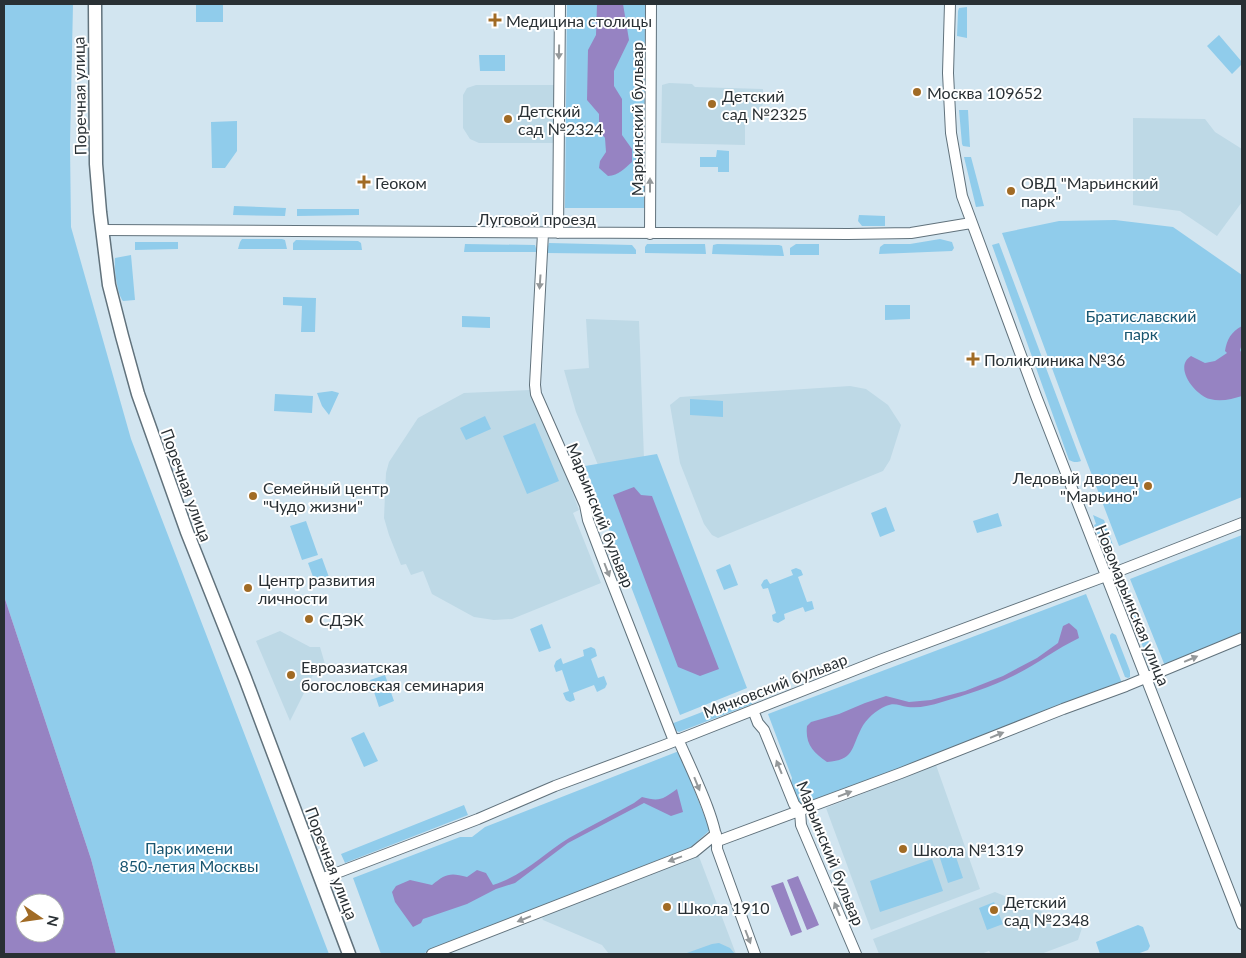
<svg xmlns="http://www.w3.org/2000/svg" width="1246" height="958" font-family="Lato,sans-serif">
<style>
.built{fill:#bed9e6}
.green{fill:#90cceb}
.water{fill:#9683c2;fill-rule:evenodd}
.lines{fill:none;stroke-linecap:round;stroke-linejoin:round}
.minor-casing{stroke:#61727c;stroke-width:12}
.major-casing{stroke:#61727c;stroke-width:15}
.minor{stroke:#fff;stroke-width:10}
.major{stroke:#fff;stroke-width:12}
.oneway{fill:#94989a}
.poi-dot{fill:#a16b25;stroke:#fff;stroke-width:2}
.labels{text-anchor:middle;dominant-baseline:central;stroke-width:4;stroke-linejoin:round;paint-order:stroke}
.poi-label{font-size:16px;fill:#293034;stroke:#fff;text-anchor:start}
.street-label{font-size:16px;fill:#293034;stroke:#fff}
.park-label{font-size:16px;fill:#185570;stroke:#fff}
</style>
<rect width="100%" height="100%" fill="#d2e5f0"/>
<path class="built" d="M669,83L692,84L695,87L763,89L762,120H745V145L661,143L662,85Z
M476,85H554L553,143H479L470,139L463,128V95L467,88Z
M1133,118L1205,119L1215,132L1242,149V202L1217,236L1180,211L1133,205Z
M586,319L639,321L644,459L598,465L576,412L564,370L589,368Z
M850,386L866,389L888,405L901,425L890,460L883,471L718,538L712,535L704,524L680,463L670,405L680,397Z
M530,390L561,463L579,510L573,513L601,583L512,619L494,620L474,617L432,594L423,571L411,575L406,564L401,565L389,535L384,518L386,473L389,462L418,418L464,393Z
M280,631L310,647H320L325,664L316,669L290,721L256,641Z
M936,765L980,889L871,930L826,808Z
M698,854L736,954H609L602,945L543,920L541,914Z
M995,892L1082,928L1078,940L1041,954H991L989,951L981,954H879L873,939Z"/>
<path class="green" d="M4,4H73L70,145L71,227L131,439L329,954H116L91,859L4,596Z
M567,4H645L644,208H565Z
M196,5H223V22H196Z
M967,7V38L957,36L958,11L959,8Z
M1219,35L1242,62V64L1232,74L1207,46Z
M479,55H505V71H480Z
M959,110H968L970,147L963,146L962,144Z
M237,121V151L225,168H212L211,122Z
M717,150L729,151V172H718V167H700V157H716Z
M964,157H971L984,206L976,207Z
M234,206L286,208L285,216L233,215Z
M297,209H359V215L297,216Z
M859,215L885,216V226H862L858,221Z
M1115,220L1173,227L1242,275V497L1119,546L1080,444L1002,233L1059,221Z
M242,239H282L285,240L287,249H238L240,242Z
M940,239L952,242L954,248L952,251L879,254L880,247L884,244H910Z
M296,240L358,241L361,243L362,250H293V243Z
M135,242H178V249L135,250Z
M549,243L632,245L636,250V254L546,253Z
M999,243L1081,461C1076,463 1073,462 1069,460L992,245Z
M465,244L535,245L537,252H464Z
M647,244H705L706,254L645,253V247Z
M717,244L779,245L782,246L784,256L712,254L713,245Z
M796,244H819V255H790V248Z
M131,255L135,300L123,301C117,294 114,268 115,258Z
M283,297L316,298L315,332H301L302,306L283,305Z
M885,305H910V319L885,320Z
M462,316L490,317V328L462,327Z
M332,391L339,393L329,415L322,406L317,393Z
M275,394L313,396L312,413L274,411Z
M690,399L723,401V417L690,415Z
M485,416L491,429L466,440L460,428Z
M535,423L559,481L527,494L503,436Z
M657,454L747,688L680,715L585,466Z
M886,507L895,531L880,537L871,513Z
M998,513L1002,526L977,533L973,521Z
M1093,515L1104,520L1114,548L1105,551L1103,549L1094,525L1096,524Z
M306,521L318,555L302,560L290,526Z
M1242,535V635L1165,666L1130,579Z
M322,558L330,580L316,585L308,563Z
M730,564L738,585L724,590L716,570Z
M796,568L801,570L803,575L798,577L807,602L812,601L814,609L805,612L803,607L784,614L785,619L778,623L773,621L772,615L776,613L768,588L763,589L761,585L764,580L767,579L770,584L793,575L791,570Z
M1125,587L1127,589L1160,669H1153L1150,665L1120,588Z
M1086,594L1122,683L801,807L790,788L792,778L768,714Z
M542,624L551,648L539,652L530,629Z
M1112,633L1116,635L1130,671V677L1128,678L1125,677L1110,638V635Z
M591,647L595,649L597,656L591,659L598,678L604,676L607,684L605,688L597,692L594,685L573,693L575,700L570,702L566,700L563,693L569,691L562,670L556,672L554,666L556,661L561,658L563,664L584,656L583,650Z
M385,675L394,701L379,707L370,680Z
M749,694L752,704L679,732L673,729L671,724Z
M364,732L378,761L364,767L351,738Z
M679,751L710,830L691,847L422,954H381L353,878L460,837H472L485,827Z
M464,805L468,815L345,863L341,854Z
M954,851L963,878L948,883L939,855Z
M932,859L943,891L880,912L870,881Z
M994,902L1003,924L987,930L979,908Z
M1138,925L1143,927L1150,946L1148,950L1137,954H1100L1096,942Z
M719,943L730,948L735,954H684L712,944Z"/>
<path class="water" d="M597,4H623L629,40L614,71V86L622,99V135L632,149V162C624,169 619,175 608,176L599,168L600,161L606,152L605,138L599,130V114L587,100L588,50L596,35Z
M1242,326V344L1240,350L1242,354V396C1232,399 1221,402 1210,399C1195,395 1173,367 1191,356L1205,363L1215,361L1227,353L1225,351C1227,339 1231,332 1242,326Z
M634,487L641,495L652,496L719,669L700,676L678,667L613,495Z
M4,596L91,859L116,954H4ZM25,903H55V933H25Z
M1069,623L1077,630L1079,638C1056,649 1036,665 1013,676C991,687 966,695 942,702C930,706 919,708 908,707C899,706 895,702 886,706C876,710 866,719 861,729C851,749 854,760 827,762C813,752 805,744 807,726L811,722L839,714L865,703L886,696L909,702L931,700L965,691L1003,676L1037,658L1058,643L1063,626Z
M677,789L683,812L671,816L644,803L568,843L515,883L496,889L467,904L423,919L421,923L413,927L395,902L392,892L396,886L410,880L432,885C445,874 450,872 467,877L477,870L486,873L493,885C524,875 542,855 569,838C590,826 613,815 634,803L642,797C660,802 663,799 677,789Z
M798,876L819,925L807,930L787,880Z
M783,882L802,932L791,936L771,886Z"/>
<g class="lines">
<defs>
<path id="minor" d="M950,4L948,73L951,133L962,196L1036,396L1242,924
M102,230L848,234L911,233L971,223
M543,233L535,385L536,394L585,505L588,520L607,570L674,741
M558,233L560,4
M650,234L651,4
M753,710L758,723L764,730L794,804L800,811L801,825L856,954
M678,739C689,765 719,824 717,849L755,954
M718,841L901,773L1063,709L1126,686L1242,638
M321,879L478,819L555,786L665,745L880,660L1106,576L1242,523
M432,954L694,852L716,834"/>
<path id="major" d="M95,4L96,164L100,212L109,285L122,336L138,394L187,532L245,678L349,954"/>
</defs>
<use href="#minor" class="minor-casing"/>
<use href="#major" class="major-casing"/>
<use href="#minor" class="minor"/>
<use href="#major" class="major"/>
</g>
<defs><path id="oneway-solid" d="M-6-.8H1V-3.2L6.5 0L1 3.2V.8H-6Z" transform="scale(1.25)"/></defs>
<g class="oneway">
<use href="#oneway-solid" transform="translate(559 52) rotate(91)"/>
<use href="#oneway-solid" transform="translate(650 185) rotate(-90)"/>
<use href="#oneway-solid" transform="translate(540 282) rotate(94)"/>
<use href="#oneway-solid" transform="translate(607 570) rotate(69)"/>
<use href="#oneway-solid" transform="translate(1191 659) rotate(-23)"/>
<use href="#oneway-solid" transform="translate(997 735) rotate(-22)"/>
<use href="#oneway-solid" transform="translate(779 767) rotate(-112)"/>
<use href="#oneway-solid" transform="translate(697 784) rotate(68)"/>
<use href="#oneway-solid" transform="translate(845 794) rotate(-21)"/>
<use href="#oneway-solid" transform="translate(675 859) rotate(160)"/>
<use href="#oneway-solid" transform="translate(837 909) rotate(-113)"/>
<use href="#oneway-solid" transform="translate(524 919) rotate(158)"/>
<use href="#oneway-solid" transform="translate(748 937) rotate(69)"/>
</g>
<g class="poi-dot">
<path d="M492.5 12.5h5v5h5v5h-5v5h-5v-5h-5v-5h5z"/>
<circle cx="917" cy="92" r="5"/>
<circle cx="712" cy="104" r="5"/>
<circle cx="508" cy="119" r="5"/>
<path d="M361.5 174.5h5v5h5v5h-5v5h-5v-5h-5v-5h5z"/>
<circle cx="1011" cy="191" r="5"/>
<path d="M970.5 351.5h5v5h5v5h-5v5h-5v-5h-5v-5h5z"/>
<circle cx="1148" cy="486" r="5"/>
<circle cx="253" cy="496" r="5"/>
<circle cx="248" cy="588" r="5"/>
<circle cx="309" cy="619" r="5"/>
<circle cx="291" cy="675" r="5"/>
<circle cx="903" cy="849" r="5"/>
<circle cx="667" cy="907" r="5"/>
<circle cx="994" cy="910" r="5"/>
</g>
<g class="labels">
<g class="poi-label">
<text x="506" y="20">Медицина столицы</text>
<text x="927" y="92">Москва 109652</text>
<text x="722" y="95">Детский<tspan x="722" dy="18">сад №2325</tspan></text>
<text x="518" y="110">Детский<tspan x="518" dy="18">сад №2324</tspan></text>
<text x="375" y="182">Геоком</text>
<text x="1021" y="182">ОВД "Марьинский<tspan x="1021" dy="18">парк"</tspan></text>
<text x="984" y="359">Поликлиника №36</text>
<text x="1138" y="477" text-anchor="end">Ледовый дворец<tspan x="1138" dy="18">"Марьино"</tspan></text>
<text x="263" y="487">Семейный центр<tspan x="263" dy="18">"Чудо жизни"</tspan></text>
<text x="258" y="579">Центр развития<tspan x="258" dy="18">личности</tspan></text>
<text x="319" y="619">СДЭК</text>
<text x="301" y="666">Евроазиатская<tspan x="301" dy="18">богословская семинария</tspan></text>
<text x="913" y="849">Школа №1319</text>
<text x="1004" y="901">Детский<tspan x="1004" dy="18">сад №2348</tspan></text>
<text x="677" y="907">Школа 1910</text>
</g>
<g class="street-label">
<text transform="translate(79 96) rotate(-91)">Поречная улица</text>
<text transform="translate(636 119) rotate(-90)">Марьинский бульвар</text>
<text x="537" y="218">Луговой проезд</text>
<text transform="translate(187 485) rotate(70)">Поречная улица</text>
<text transform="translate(601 515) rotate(68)">Марьинский бульвар</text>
<text transform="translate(1133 605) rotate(68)">Новомарьинская улица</text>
<text transform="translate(775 685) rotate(-21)">Мячковский бульвар</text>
<text transform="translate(831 853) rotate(68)">Марьинский бульвар</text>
<text transform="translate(332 863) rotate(69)">Поречная улица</text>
</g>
<g class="park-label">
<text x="1141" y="315">Братиславский<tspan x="1141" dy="18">парк</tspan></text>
<text x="189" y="847">Парк имени<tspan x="189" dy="18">850-летия Москвы</tspan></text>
</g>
</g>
<rect width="1246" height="958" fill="none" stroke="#293034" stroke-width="10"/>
<g transform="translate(40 918) rotate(103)"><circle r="24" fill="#ffffff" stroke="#a9acae"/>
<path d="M0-4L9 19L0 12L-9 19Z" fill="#a16b25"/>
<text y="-8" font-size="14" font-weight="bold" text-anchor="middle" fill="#293034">N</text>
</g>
</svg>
